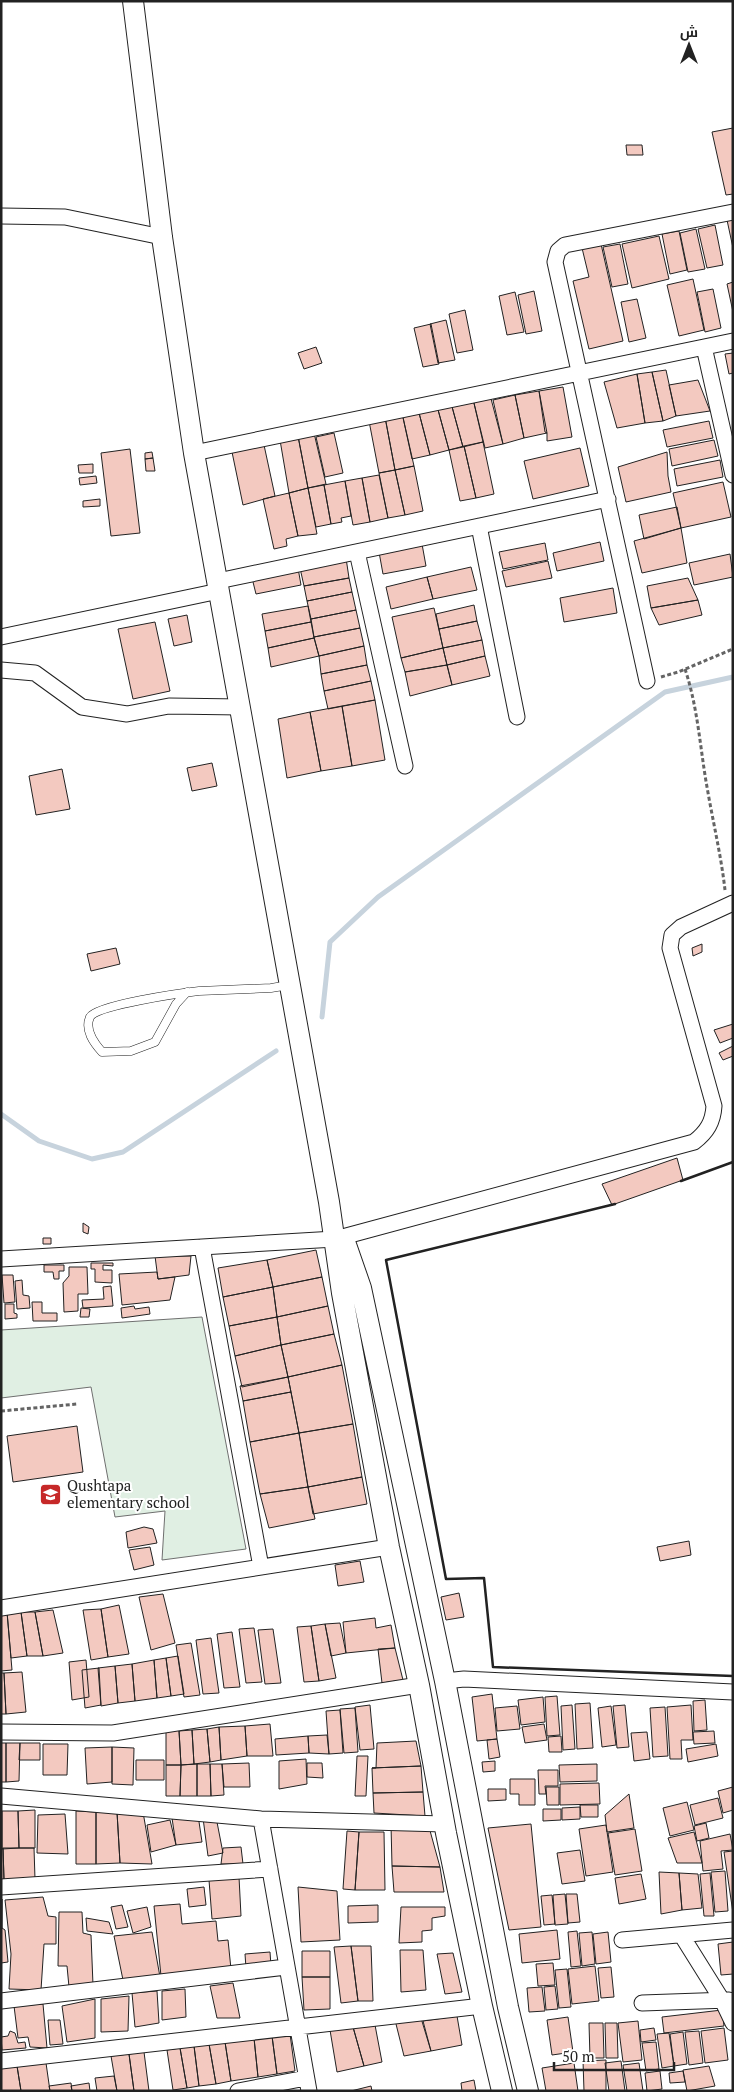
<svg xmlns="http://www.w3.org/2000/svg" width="734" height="2092" font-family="'PT Serif',Cairo,serif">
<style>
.green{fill:#e0efe3;stroke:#6f6f6f}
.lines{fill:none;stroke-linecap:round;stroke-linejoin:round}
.stream{stroke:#c7d3dd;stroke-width:5}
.building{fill:#f3c9c0;stroke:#222}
.lane-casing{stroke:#222;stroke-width:9}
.street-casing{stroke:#222;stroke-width:17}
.secondary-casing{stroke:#222;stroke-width:22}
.path{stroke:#646464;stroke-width:3;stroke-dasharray:4 2.5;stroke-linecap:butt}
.lane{stroke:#fff;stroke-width:8}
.street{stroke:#fff;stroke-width:15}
.secondary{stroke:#fff;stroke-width:20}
.wall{stroke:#222;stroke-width:2.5}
.labels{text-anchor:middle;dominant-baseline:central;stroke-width:4;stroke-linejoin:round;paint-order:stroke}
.poi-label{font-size:15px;fill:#222;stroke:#fff;text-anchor:start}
</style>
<rect width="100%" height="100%" fill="#fff"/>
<path class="green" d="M202,1317L246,1549L162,1560L165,1511L115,1517L91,1387L1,1398V1330Z"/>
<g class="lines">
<path class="stream" d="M322,1017L330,942L378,897L665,692L733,677
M1,1114L39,1141L92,1159L123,1152L276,1051"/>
</g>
<path class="building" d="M733,128V194L726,195L712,132Z
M626,145H642L643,155H627Z
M733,219V248L727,220Z
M715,225L723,265L707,268L698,229Z
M696,229L705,269L688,272L680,233Z
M679,231L687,270L670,274L662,234Z
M659,236L669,279L632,288L622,244Z
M601,244L623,341L589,349L573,281L589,277L582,248Z
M620,244L628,284L612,287L603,247Z
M693,279L704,330L679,336L667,285Z
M733,282V312L727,284Z
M713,289L721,328L705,332L697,292Z
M534,291L542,331L526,334L518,295Z
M515,292L524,332L507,335L499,296Z
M637,299L646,338L629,342L621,302Z
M465,310L473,350L457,353L449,314Z
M446,320L455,360L438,363L430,324Z
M431,324L439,364L423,367L414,328Z
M316,347L322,363L304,369L298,353Z
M733,353V373L729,374L725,354Z
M666,370L676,416L663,421L652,372Z
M652,372L663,421L645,423L637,374Z
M637,374L645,423L617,428L604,382Z
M698,380L710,411L676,416L669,385Z
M563,387L572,437L547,441V433L545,432L539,391Z
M539,391L547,433L524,438L515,395Z
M490,395L503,444L485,448L473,399Z
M515,395L524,438L503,444L493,400Z
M473,399L483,442L463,447L451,403Z
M451,403L463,447L449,450L437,406Z
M437,406L449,450L430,455L418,409Z
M418,409L430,455L412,459L402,413Z
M402,413L414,466L395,470L385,417Z
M385,417L395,470L379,473L369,421Z
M709,421L713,438L667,447L663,430Z
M314,433L326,484L308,488L298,436Z
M334,433L343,473L325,477L316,437Z
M298,436L308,488L289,493L280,440Z
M714,440L718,456L672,466L669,449Z
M483,442L494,494L476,498L464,446Z
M264,445L275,496L243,505L232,452Z
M464,446L476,498L460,501L449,450Z
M580,448L589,486L533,499L524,461Z
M130,449L140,533L111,536L101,453Z
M152,452L153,458L145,459V453Z
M667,452L668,476L671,492L626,502L618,467Z
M153,458L155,471H146L145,459Z
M720,460L723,477L677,486L674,469Z
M93,464V473H79L78,465Z
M414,466L423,511L405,515L395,470Z
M395,470L405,515L388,518L379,473Z
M379,475L388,518L370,522L362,478Z
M96,476L97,483L80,485L79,478Z
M362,478L370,522L353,525L345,481Z
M345,481L351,516L341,518L342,522L331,524L324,485Z
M723,482L731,517L681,528L673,493Z
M324,485L331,524L316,527L308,488Z
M308,488L317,534L298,536L289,493Z
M289,493L298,536L286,539L287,546L274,549L263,499Z
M100,499V506L83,507V501Z
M677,507L681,528L644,539L639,515Z
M681,528L687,563L642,573L634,541Z
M600,542L604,561L557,571L553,553Z
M545,543L548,560L503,569L499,552Z
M422,544L426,566L383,574L379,552Z
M730,554L733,577L694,585L689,563Z
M346,558L349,578L304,586L300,568Z
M548,561L552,578L506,587L502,571Z
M471,567L477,590L433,599L427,577Z
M298,568L301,585L256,594L252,578Z
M427,577L433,599L391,609L386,587Z
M349,578L352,592L307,601L304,586Z
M688,578L698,600L651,608L647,586Z
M613,588L617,613L564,622L560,598Z
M352,592L356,610L311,619L307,601Z
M698,600L702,615L659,625L651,608Z
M474,605L477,621L439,629L436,614Z
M308,606L311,622L265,631L262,614Z
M434,608L443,648L401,658L392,617Z
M356,610L360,628L314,637L311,619Z
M187,615L192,642L174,646L168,619Z
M477,621L482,640L443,648L439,629Z
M155,622L170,691L133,699L118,629Z
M311,622L314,638L268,648L265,631Z
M360,628L364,646L319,656L314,637Z
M314,638L319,656L271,667L268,648Z
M482,640L485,656L447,665L443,648Z
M364,646L367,665L321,674L319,656Z
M443,648L447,665L405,672L401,658Z
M485,656L490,676L452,685L447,665Z
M367,665L371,681L324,691L321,674Z
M447,665L452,685L410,696L405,672Z
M371,681L375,700L328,709L324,691Z
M375,700L385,760L352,766L342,706Z
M342,706L352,766L321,771L310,712Z
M310,712L321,771L287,778L278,719Z
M212,763L217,786L192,791L187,768Z
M62,769L70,809L36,815L29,776Z
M702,944V952L693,956L692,948Z
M116,948L120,964L91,971L87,954Z
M733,1024V1038L720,1043L714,1030Z
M733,1046V1056L723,1060L719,1053Z
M677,1158L683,1180L612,1205L602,1184Z
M83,1223L89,1227L88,1234L83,1232Z
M43,1238H51V1244H43Z
M316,1250L322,1277L273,1287L267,1260Z
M155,1256H191L189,1275L158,1279Z
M267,1260L273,1287L223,1297L218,1268Z
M91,1263H113V1266L103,1265V1270H112V1283L95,1282V1269H91Z
M44,1265H64V1271H59V1279H54L53,1272H44Z
M69,1267H87L88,1294H78V1311L64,1312L63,1283L69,1276Z
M157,1272L158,1279L175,1277L170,1300L122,1305L119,1274Z
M2,1275H13L15,1302L4,1303Z
M322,1277L328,1306L277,1317L273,1287Z
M22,1280L23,1295L29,1296L30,1308L17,1309L15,1281Z
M111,1286L113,1306L83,1308L82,1300L104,1299L103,1287Z
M273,1287L277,1317L229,1326L223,1297Z
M32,1302H42V1313H57V1321H33Z
M5,1304H14V1313L17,1314V1318L5,1319Z
M134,1306L135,1309L149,1307L150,1314L122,1318L121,1308Z
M328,1306L334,1334L281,1345L277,1317Z
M81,1308L90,1309L89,1317H80Z
M277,1317L281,1345L235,1356L229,1326Z
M334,1334L342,1365L288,1377L281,1345Z
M281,1345L288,1377L242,1387L235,1356Z
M342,1365L353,1424L299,1433L288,1377Z
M288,1377L291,1392L243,1401L240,1386Z
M291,1392L299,1433L250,1442L243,1401Z
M353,1424L362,1477L308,1487L299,1433Z
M77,1426L83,1472L13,1482L7,1436Z
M299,1433L308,1487L260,1494L250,1442Z
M362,1477L367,1504L313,1514L308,1487Z
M308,1487L315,1519L269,1528L260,1494Z
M144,1527L153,1529L157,1543L128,1548L126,1532Z
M689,1541L691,1555L660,1561L657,1547Z
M150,1547L154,1565L134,1570L129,1550Z
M360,1561L364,1582L338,1586L335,1565Z
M459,1593L464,1617L446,1620L441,1597Z
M163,1594L175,1643L151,1650L139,1597Z
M119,1605L129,1654L108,1657L101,1609Z
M101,1609L108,1657L91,1660L83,1610Z
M53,1610L63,1653L43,1656L35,1612Z
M7,1612H21L27,1656L11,1658Z
M7,1612L12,1670L1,1671V1613Z
M21,1612H35L43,1656H27Z
M375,1618L376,1628L391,1625L395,1648L346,1653L343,1622Z
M340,1623L346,1653L331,1656L325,1624Z
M325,1624L336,1678L319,1681L311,1626Z
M311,1626L319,1681L304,1682L297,1627Z
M254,1628L262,1682L246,1683L239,1629Z
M273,1629L281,1683L265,1684L258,1630Z
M232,1632L240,1687L224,1688L217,1634Z
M211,1638L219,1693L203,1694L196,1640Z
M191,1643L200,1695L184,1697L176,1645Z
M395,1648L403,1680L382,1683L378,1649Z
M178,1656L184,1694L171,1696L166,1658Z
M166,1658L171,1696L157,1698L154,1660Z
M86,1660L89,1697L72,1700L69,1662Z
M154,1660L157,1698L135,1701L132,1664Z
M132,1664L135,1701L118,1703L115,1666Z
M115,1666L118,1703L101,1706L98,1668Z
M99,1668L101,1705L85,1708L82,1670Z
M22,1672L26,1712L6,1714L4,1673Z
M1,1673H4L6,1714H1Z
M492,1694L497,1739L477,1741L472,1697Z
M557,1696L560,1735L547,1736L545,1697Z
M543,1697L545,1722L521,1725L518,1700Z
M705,1700L707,1730L694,1731L693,1701Z
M590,1703L593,1748L577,1749L575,1704Z
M370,1705L374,1749L360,1750L355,1707Z
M572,1705L575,1749L563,1750L561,1706Z
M625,1705L629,1747L617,1748L613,1706Z
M691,1705L693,1740H681L682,1759H670L667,1707Z
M517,1706L520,1729L497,1731L495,1708Z
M611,1706L616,1745L602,1747L598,1708Z
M665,1707L668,1756L653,1757L650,1708Z
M355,1708L358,1752L344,1753L340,1709Z
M340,1710L343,1753L329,1754L326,1711Z
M270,1724L273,1756H247L245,1726Z
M544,1724L547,1740L525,1743L522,1727Z
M245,1726L247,1756L221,1760L219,1727Z
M219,1727L221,1760L210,1762L207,1729Z
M207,1729L210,1762L194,1764L192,1730Z
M179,1730L181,1765H166V1731Z
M192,1730L194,1764L181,1765L179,1731Z
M714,1731L715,1743L694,1744L693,1732Z
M647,1732L650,1759L634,1761L631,1733Z
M327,1735L329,1754L309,1753L308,1736Z
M308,1736L309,1753L276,1755L275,1739Z
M561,1736L562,1752H549L548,1737Z
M497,1739L500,1757L489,1759L487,1740Z
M416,1741L421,1766L372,1768H376L377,1743Z
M1,1743H6V1782H1Z
M6,1743H20L19,1781L6,1782Z
M20,1743H40V1760H19Z
M43,1744H68L67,1775H43Z
M716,1744L718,1756L688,1762L686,1749Z
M112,1747L134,1748L133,1785L112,1784Z
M112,1747V1782L87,1784L85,1748Z
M357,1756H368L366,1796H355Z
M306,1759L307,1784L279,1789V1761Z
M136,1760H164V1780H136Z
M495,1761V1771L483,1772L482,1762Z
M249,1763L250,1787H224L222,1764Z
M307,1763H322L323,1778L307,1777Z
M197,1764V1796H180L181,1765Z
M197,1764H210L211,1796H197Z
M210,1764H222L224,1795L211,1796Z
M597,1764V1781L560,1782L559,1765Z
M166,1765H181L180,1796H166Z
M421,1766L423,1792L373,1793L372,1768Z
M538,1770H558V1786H545L546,1794H539Z
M510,1779H535V1805H519V1794H510Z
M599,1783L600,1804L560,1805V1784Z
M546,1787H559V1805H547Z
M733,1787V1810L723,1813L718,1791Z
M488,1789H506V1800L488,1801Z
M423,1792L425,1816L374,1813L373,1793Z
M629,1794L634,1828L607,1832L605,1815Z
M718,1798L723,1818L695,1825L690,1805Z
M687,1802L694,1830L670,1836L663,1808Z
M580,1805H598V1817H581Z
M580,1807V1819L562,1820V1808Z
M543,1809H561V1820L543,1821Z
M35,1810V1848H19L18,1811Z
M2,1811H18L19,1848L2,1849Z
M76,1811L96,1812V1864H76Z
M96,1812H117L120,1863L96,1864Z
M117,1812H143L152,1864L120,1863Z
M65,1814L68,1854L37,1853L38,1815Z
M198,1815L202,1842L176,1845L172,1818Z
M216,1817L223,1853L208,1856L203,1818Z
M170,1820L176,1845L151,1852L147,1825Z
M706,1823L709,1838L697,1841L694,1826Z
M531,1824L541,1927L509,1930L488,1828Z
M391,1825L429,1827L440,1867L392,1866Z
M606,1825L613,1872L586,1876L579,1829Z
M635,1829L642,1871L615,1875L608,1833Z
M347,1831L359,1832L355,1890L343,1889Z
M359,1832H384L385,1890H355Z
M694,1832L702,1863H677L668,1838Z
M730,1834L733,1850L721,1851L723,1869L703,1871L700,1841Z
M241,1847L243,1864H221L223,1848Z
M3,1848L4,1880L1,1881V1849Z
M3,1848H34L35,1879L4,1880Z
M580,1850L585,1881L562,1884L557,1853Z
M733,1851V1913L724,1852Z
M392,1866L440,1867L444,1892H394Z
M725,1871L728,1911L715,1912L711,1872Z
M659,1872L679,1873L682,1910L661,1914Z
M679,1873L698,1874L702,1908L682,1910Z
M710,1873L714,1916H704L700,1874Z
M641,1874L646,1899L619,1904L615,1878Z
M239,1877L241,1916L212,1919L209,1880Z
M204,1887L206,1905L189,1907L187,1889Z
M298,1887L337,1891L340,1940L301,1942Z
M565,1894L568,1924L555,1925L553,1895Z
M566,1894H577L580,1922L568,1923Z
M552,1895L555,1924L544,1925L541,1896Z
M43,1897L48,1916L56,1917V1944H44L41,1990L9,1989L11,1954L5,1900Z
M2,1899V1928L5,1930L8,1962L1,1963Z
M180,1904L182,1924L216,1921L218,1941L228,1940L231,1969L161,1976L154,1906Z
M122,1905L128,1927L116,1929L111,1907Z
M378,1905V1922L348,1923V1906Z
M147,1907L151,1927L133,1933L127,1911Z
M401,1907H445V1916L432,1918V1930L422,1931V1942L399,1943Z
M59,1912H82L83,1933L91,1935L93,1985L69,1987L67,1966H58Z
M86,1918L109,1922L113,1934L87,1931Z
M557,1930L560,1959L522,1963L519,1934Z
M577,1931L581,1966L571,1967L568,1932Z
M152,1932L160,1977L123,1980L114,1936Z
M592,1932L595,1964L582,1966L579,1933Z
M608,1932L611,1962L596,1964L593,1934Z
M733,1942V1974L721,1975L718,1944Z
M351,1946H371L373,2001H358Z
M351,1946L358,2001L341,2003L334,1947Z
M400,1950H423L426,1990L401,1992Z
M302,1951H330V1977H302Z
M270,1952L271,1966L246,1968L245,1954Z
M453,1953L462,1992L445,1994L437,1954Z
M553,1963L555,1985L538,1986L536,1964Z
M595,1966L599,2001L572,2004L568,1969Z
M611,1967L614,1997L601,1998L598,1968Z
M567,1969L571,2007L559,2008L555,1970Z
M302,1977H330V2009L304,2010Z
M233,1983L240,2018H217L210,1986Z
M555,1986L558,2009L546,2010L544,1987Z
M542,1987L545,2011L529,2012L527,1988Z
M185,1989L186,2017L162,2020V1991Z
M157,1991L159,2023L135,2027L132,1993Z
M129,1996L128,2031L101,2032V1999Z
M95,1999V2038L67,2042L62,2006Z
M43,2004L47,2048L30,2047L28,2037L18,2038L14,2006Z
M722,2010L724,2026L664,2033L662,2017Z
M457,2016L462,2045L431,2051L423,2021Z
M568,2017L573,2052L552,2055L547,2020Z
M421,2018L431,2051L404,2056L395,2020Z
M48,2020H60L63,2044L50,2045Z
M638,2021L642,2060L623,2062L618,2023Z
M589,2023H603L604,2058H590Z
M605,2023H617L618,2058H606Z
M375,2025L382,2062L364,2066L353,2027Z
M353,2027L364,2066L337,2072L330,2030Z
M654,2028L656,2040L641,2042L640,2030Z
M724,2028L728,2060L705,2063L701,2031Z
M10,2031L15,2033L18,2043L25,2042L26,2048L2,2050L1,2037L8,2036Z
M699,2031L703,2063L689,2065L685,2032Z
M683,2032L687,2064L674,2066L670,2034Z
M669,2033L674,2066L662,2068L657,2034Z
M290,2034L295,2071L277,2074L272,2036Z
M272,2036L277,2074L258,2077L254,2038Z
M254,2038L258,2077L231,2081L225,2042Z
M225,2042L231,2081L216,2084L209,2044Z
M656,2042L659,2069L646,2071L642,2043Z
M209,2044L216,2084L199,2086L194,2046Z
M194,2046L199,2086L187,2088L180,2048Z
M180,2048L187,2088L173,2090L167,2050Z
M144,2052L149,2091H134L129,2054Z
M129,2054L134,2091H117L111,2056Z
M606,2060V2091H584L583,2061Z
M621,2061L625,2091H609L605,2063Z
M46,2063L50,2091H21L17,2066Z
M574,2063L578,2091H546L542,2068Z
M639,2063L643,2091H627L623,2065Z
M17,2066L21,2091H1V2067Z
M709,2066L715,2086L687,2091L683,2070Z
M660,2071L662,2089L647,2091L645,2073Z
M683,2071L685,2082L670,2083L669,2073Z
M114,2076L117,2091H97L95,2078Z
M474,2080L476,2091H462L461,2083Z
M71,2083L72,2091H50L49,2086Z
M89,2083L90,2091H72L71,2086Z
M371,2086L372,2091H351Z"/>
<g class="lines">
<defs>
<path id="lane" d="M187,992L176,1004L155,1042L131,1051L102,1052C94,1043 84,1030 90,1017C97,1005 181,993 199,991L271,988L289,985"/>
<path id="street" d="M1,216L65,217L162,237
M704,347L733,475
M194,453L733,341
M479,526L517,717
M357,552L405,766
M218,581L608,499
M1,637L219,591
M1,670L35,673L82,707L127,714L169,706L241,707
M647,681L555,262L558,251L565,245L733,212
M202,1247L261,1567
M1,1259L335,1239L694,1142C707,1132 713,1122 714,1106L670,948L672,935L681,927L733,903
M1,1608L389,1547
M445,1681L464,1679L733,1692
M1,1732L113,1733L419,1685
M1,1796L261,1819L444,1824
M261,1819L309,2091
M1,1887L270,1869
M682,1936L722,2000L733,2023
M622,1940L733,1930
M1,2001L286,1967
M642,2003L729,2000
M1,2061L482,2006
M238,2091L306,2078"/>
<path id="secondary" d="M133,1L162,237L194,453L329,1202L342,1293L389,1547L419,1685L446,1833L482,2006L502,2091
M344,1239L361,1288L445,1681L508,2007L528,2091"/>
</defs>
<use href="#lane" class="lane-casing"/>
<use href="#street" class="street-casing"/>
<use href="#secondary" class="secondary-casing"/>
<path class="path" d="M685,669C698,708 700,748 707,787C713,822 721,855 725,890
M661,677L678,672L733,649
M1,1411L77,1404"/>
<use href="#lane" class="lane"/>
<use href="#street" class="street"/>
<use href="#secondary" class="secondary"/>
<path class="wall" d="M681,1181L733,1162
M615,1204L386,1260L446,1579L484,1578L493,1667L733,1676"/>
</g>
<defs>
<symbol id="school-square" viewBox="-11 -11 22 22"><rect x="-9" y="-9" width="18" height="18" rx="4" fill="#c62828" stroke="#fff"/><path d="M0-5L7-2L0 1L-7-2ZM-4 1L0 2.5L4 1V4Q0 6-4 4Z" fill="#fff"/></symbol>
</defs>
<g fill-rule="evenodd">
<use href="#school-square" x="38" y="1482" width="25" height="25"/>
</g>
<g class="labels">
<g class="poi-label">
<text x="67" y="1485">Qushtapa<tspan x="67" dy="17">elementary school</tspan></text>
</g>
</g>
<rect width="734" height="2092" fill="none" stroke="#222222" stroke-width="5"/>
<g transform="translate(689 45)" stroke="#ffffff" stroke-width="4" paint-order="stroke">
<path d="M0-4L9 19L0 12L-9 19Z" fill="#222222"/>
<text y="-8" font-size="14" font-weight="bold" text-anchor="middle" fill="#222222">ش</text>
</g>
<path d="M554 2062v8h120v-8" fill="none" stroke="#222222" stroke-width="2.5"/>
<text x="562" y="2062" font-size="15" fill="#222222" stroke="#ffffff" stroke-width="4" paint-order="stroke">50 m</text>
</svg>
